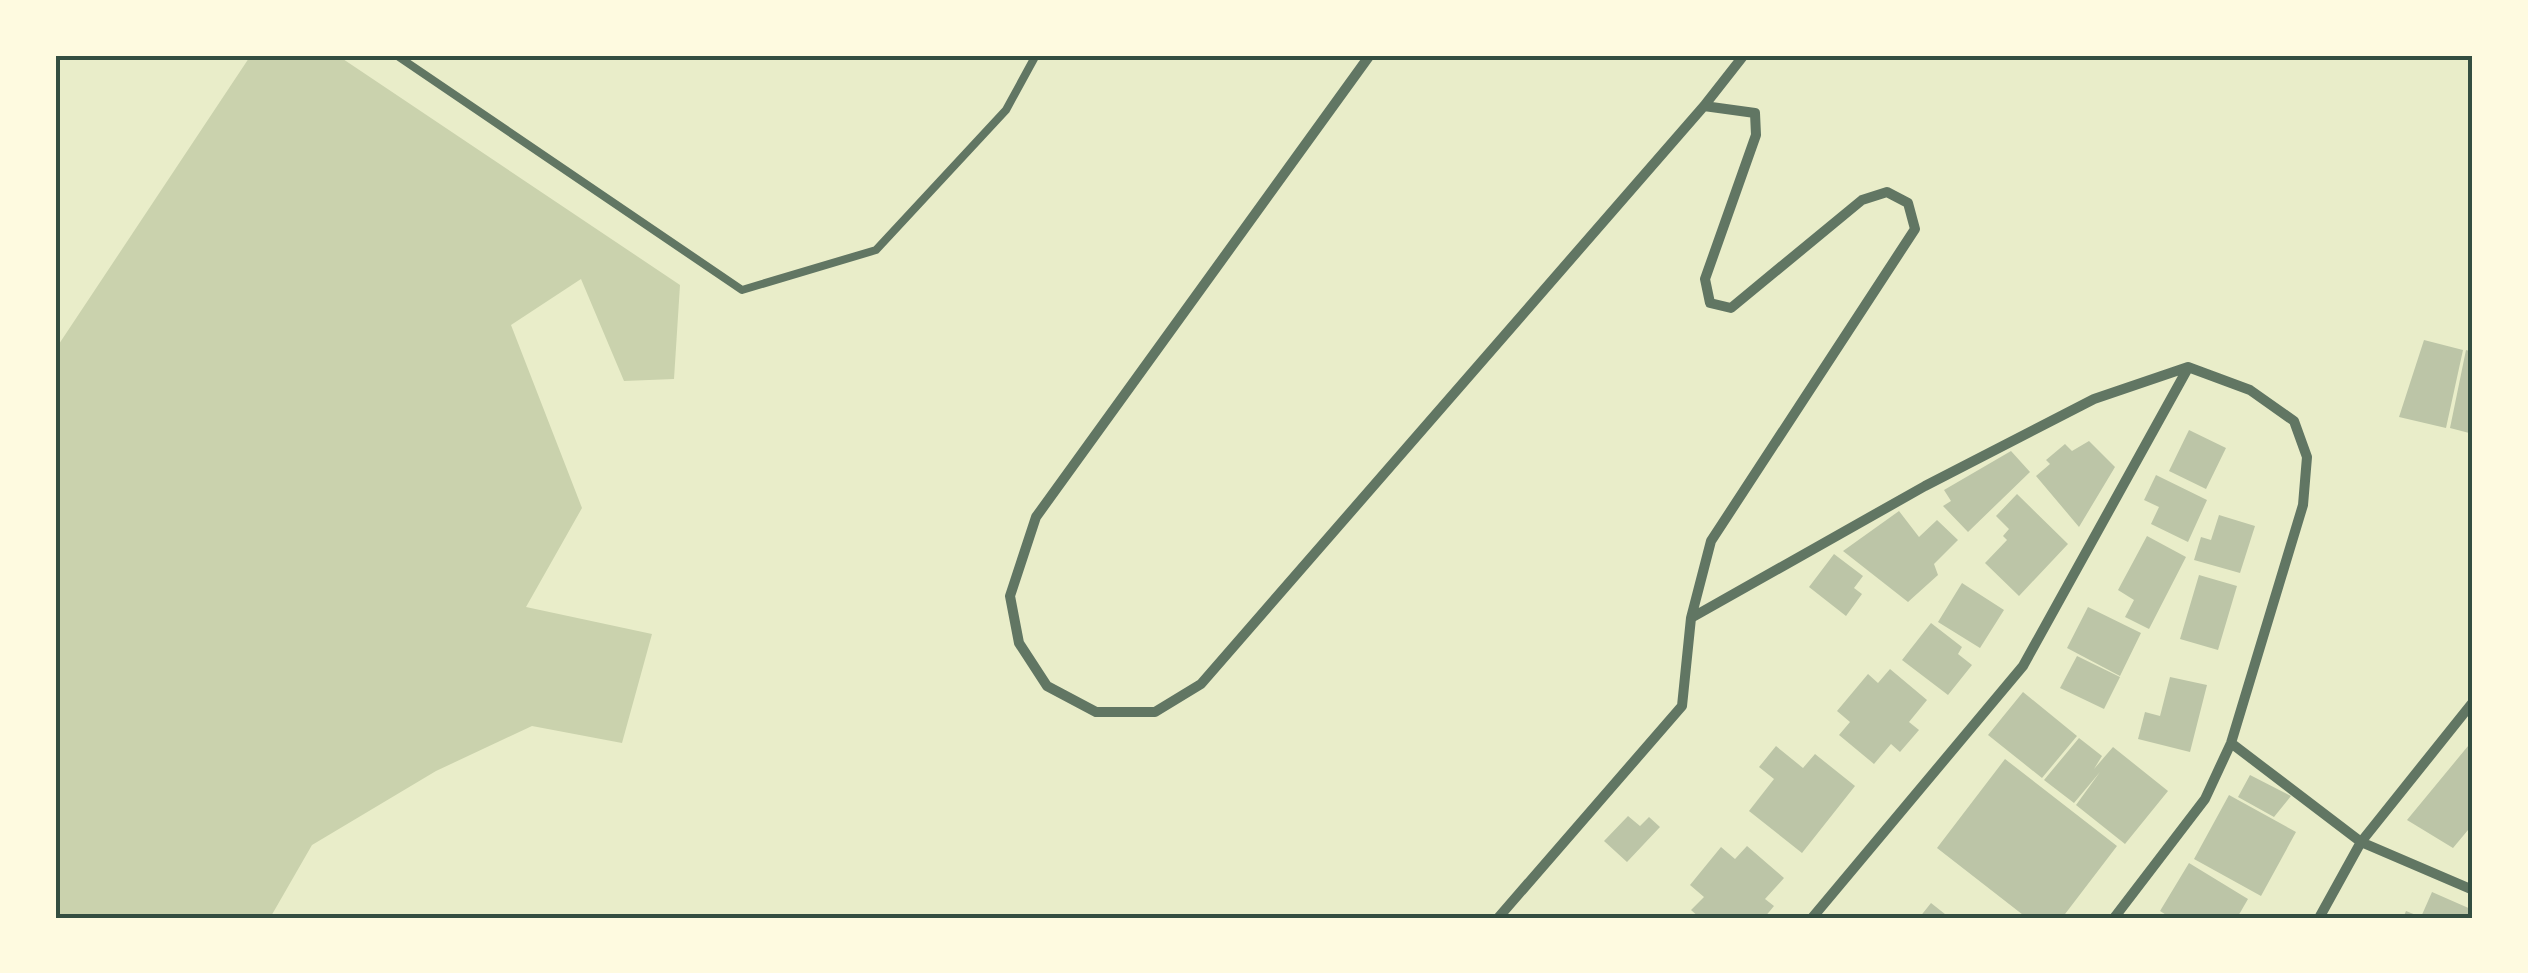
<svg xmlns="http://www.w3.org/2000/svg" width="2528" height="973" font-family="Signika,sans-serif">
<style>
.green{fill:#cad2ad}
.building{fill:#bcc5a7}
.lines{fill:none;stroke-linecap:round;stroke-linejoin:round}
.service{stroke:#617663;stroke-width:8}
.minor{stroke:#617663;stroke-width:10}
.neatline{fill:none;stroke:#344e41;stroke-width:4}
</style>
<rect width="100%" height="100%" fill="#e9edc9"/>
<path class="green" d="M251,55H337L680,285L674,379L624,381L581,279L511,325L582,508L526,607L652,634L622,743L532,726L436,771L312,845L270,918H55V350Z"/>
<path class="building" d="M2424,340L2463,350L2446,428L2399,417Z
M2466,350L2473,352V434L2450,428Z
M2189,430L2226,448L2206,489L2169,471Z
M2089,441L2115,467L2079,527L2036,476L2050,464L2046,460L2065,444L2072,451Z
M2011,451L2030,472L1968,532L1943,506L1951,501L1944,490Z
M2156,475L2207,500L2188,542L2151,524L2159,507L2144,500Z
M2017,494L2068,544L2019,596L1985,563L2007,540L2003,536L2009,529L1996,516Z
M1899,511L1919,537L1937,520L1958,540L1934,564L1938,575L1908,602L1843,551Z
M2219,515L2255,526L2240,573L2194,560L2201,537L2211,540Z
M2147,536L2186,557L2149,629L2125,617L2134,600L2118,590Z
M1834,554L1863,576L1854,588L1862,594L1846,616L1809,587Z
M2199,575L2237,586L2218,650L2180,639Z
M1962,583L2004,610L1980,648L1938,622Z
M2088,607L2141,633L2120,676L2067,648Z
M1931,623L1962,647L1958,654L1972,665L1948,695L1902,660Z
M2077,656L2120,677L2104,709L2060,688Z
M1890,669L1927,700L1909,722L1919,730L1900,752L1891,744L1874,764L1839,735L1850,722L1837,711L1868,674L1878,683Z
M2170,677L2207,685L2190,752L2138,739L2145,712L2160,716Z
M2023,692L2077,736L2042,778L1988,735Z
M2079,738L2102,756L2094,769L2113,747L2168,791L2125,844L2076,805L2100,772L2074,803L2044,780Z
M2473,740V824L2453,848L2407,820Z
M1776,746L1803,768L1815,754L1855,786L1802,853L1749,811L1774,779L1759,767Z
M2005,759L2117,846L2062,918H2027L1937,848Z
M2250,775L2291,796L2274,817L2238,797Z
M2229,795L2296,832L2261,896L2194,859Z
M1628,816L1640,826L1649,817L1660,827L1627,862L1604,841Z
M1747,846L1784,878L1765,899L1774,906L1764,918H1700L1691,910L1704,897L1690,885L1721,847L1735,859Z
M2189,863L2248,899L2237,918H2171L2160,911Z
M2432,892L2473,910V918H2403L2406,911L2421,917Z
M1931,903L1950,918H1919Z"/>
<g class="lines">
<path class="service" d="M396,55L742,290L876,250L1006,110L1036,55"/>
<path class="minor" d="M1370,55L1036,517L1010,596L1019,643L1047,686L1096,712H1155L1201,684L1704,106L1744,55
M1691,618L1711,541L1915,229L1908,203L1887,192L1862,200L1731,308L1710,303L1705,279L1756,135L1755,113L1704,106
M2231,743L2361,842L2473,890
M1498,918L1682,706L1691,618L1925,486L2094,399L2188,367L2250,390L2294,421L2307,457L2303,505L2231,743L2205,799L2114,918
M1812,918L2023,666L2188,368
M2319,918L2361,842L2473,702"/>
</g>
<rect width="2528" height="973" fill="none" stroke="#fefae0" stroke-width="115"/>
<rect x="58" y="58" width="2412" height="858" class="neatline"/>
</svg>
